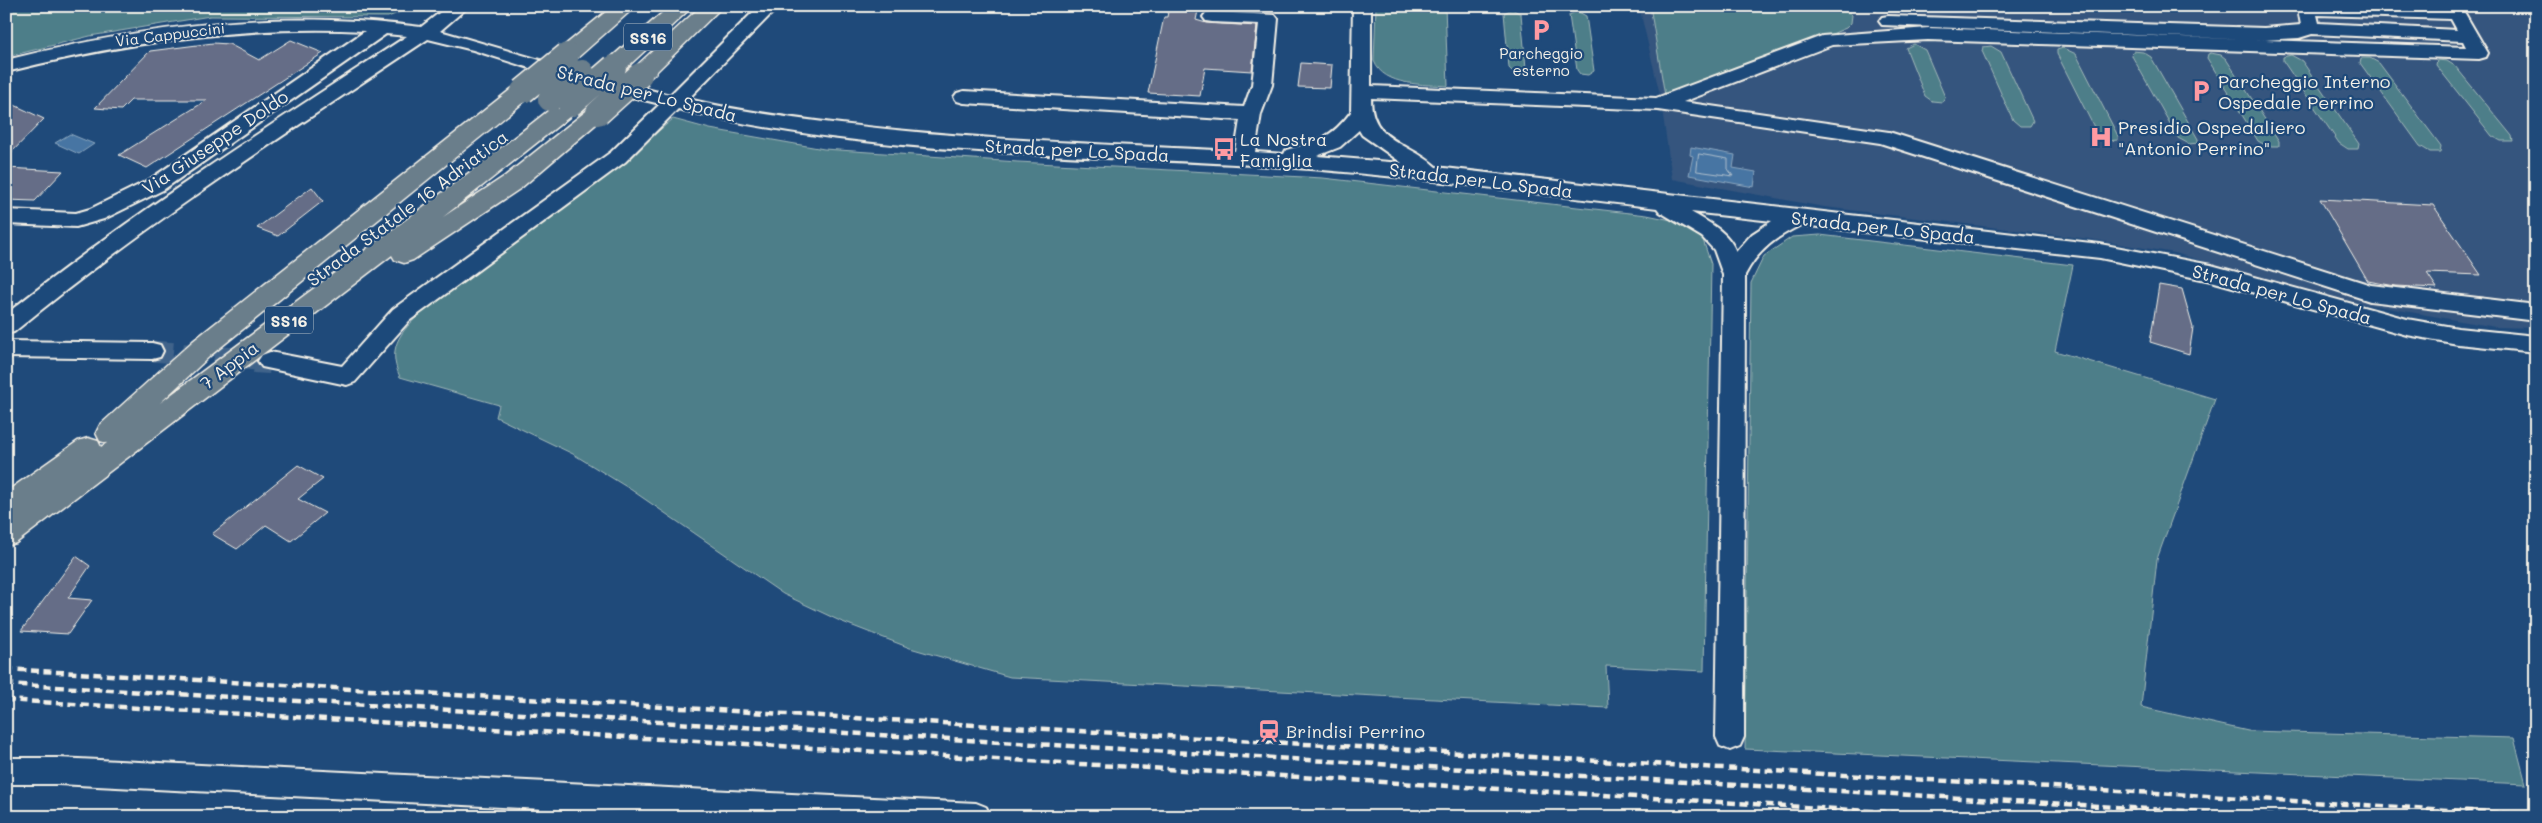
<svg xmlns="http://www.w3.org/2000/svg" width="2542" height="823" font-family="Mali,sans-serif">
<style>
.built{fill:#34547e}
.green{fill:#4e7e89;stroke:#a1b8b8}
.water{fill:#4775a3;stroke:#8ca7bf}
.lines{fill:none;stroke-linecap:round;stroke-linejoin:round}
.shore{stroke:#afbfcc;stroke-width:1}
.building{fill:#656d87;stroke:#f4f1e8}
.minor-tunnel-far1{stroke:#3f638a;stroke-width:21;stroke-dasharray:21 10;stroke-linecap:butt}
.minor-tunnel{stroke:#3f638a;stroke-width:26;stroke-dasharray:26 13;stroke-linecap:butt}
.minor-casing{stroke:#f4f1e8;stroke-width:4}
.highway-casing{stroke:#f4f1e8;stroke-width:3}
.minor{fill:#1f4a7a;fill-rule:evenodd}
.highway{fill:#6b7e8b;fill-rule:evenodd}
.rail{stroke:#f4f1e8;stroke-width:4.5;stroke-dasharray:8 4.5;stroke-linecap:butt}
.highway-bridge-casing{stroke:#f4f1e8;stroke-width:27;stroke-linecap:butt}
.highway-bridge{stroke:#6b7e8b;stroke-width:24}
.labels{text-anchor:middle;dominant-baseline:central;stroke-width:4.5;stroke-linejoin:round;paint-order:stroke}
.far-street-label{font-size:15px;fill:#f4f1e8;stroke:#1f4a7a}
.far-poi-label{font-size:15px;fill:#f4f1e8;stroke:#1f4a7a}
.shield{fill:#1f4a7a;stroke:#b4bfc7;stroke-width:1}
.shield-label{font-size:16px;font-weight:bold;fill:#f4f1e8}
.poi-label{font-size:18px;fill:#f4f1e8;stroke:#1f4a7a;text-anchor:start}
.street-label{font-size:18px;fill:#f4f1e8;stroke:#1f4a7a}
</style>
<rect width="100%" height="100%" fill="#1f4a7a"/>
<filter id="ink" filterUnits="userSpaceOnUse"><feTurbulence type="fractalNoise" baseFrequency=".02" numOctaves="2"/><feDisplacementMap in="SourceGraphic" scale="10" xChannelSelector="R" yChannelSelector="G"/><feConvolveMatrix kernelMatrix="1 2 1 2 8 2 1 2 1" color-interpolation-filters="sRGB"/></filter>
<g filter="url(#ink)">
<path class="built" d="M1639,6H2536V328L2495,327L2325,297L2175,253L2089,239L1824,207L1672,179L1660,95Z"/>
<path class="green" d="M6,6H415L388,17L210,16L90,36L6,57Z
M1376,6H1445L1448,86C1425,84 1384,87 1374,61Z
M1650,6H1769L1849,12L1852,15L1851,23L1846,28L1806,45L1665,96Z
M1512,9L1521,14L1526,68L1520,73L1512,71L1509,68L1504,13Z
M1577,11L1586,16L1594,71L1588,75L1580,74L1577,70L1569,15Z
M1914,44L1925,50L1945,97L1942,102L1932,101L1925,96L1906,48Z
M1991,46L2001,52L2033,121L2030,126H2020L2013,120L1982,51L1983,47Z
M2063,48L2076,54L2118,136V140L2106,141L2098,135L2057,54V50Z
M2133,51L2143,52L2151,57L2198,139V143L2189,144L2178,138L2132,56Z
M2211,53L2221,55L2226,59L2279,141V146H2267L2258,141L2207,58L2208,54Z
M2291,55L2302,61L2359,144L2358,149H2348L2339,143L2283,61V57Z
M2361,58H2370L2379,63L2441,146L2440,152H2430L2420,146L2360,63Z
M2437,60L2447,61L2455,66L2512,136L2513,141H2501L2492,136L2436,65Z
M673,119L710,129L824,149L1018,162L1323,178L1647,215L1681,222L1703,240L1711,264L1704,671L1606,666L1608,708L1010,677L910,648L840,621L783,594L630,489L573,454L496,417L499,405L400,377C385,345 404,328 427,308L582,195Z
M1820,235L2073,265L2055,351L2215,399L2157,559L2141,707L2248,731L2514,738L2526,784L1745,749L1751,283L1764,256L1792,237Z"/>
<path class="water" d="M70,134L94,144L79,154L55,143Z
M1691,147L1735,155L1733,168L1756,172L1754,187L1689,175L1693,156L1690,155Z"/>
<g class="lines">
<path class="shore" d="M1699,154L1728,159V169L1733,176L1697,171Z"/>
</g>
<path class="building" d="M1169,6H1199L1196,20L1206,23L1257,26L1252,71L1205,68L1200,96L1148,93L1164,17H1167Z
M291,40L323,53L147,168L119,155L207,100H131L121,110L95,108L150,51L213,43L229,44L259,60Z
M1301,63L1332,65L1330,88L1298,87Z
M6,101L44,119L6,158Z
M6,168L63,171L35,201L6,200Z
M312,187L323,201L278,236L257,228Z
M2320,199L2433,205L2481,275L2427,273L2437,288L2395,286L2368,281Z
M2159,285L2182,289L2193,328L2189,354L2150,342Z
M298,465L323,479L298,499L325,513L291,541L266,525L237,549L212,534Z
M76,556L90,566L68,598L92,600L68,634L21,631Z"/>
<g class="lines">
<path class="minor-tunnel-far1" d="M152,351L269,361"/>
<path class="minor-tunnel" d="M254,360L270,361"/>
<defs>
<path id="minor" d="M448,6H469L440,31L574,70L576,74L574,78L567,80L473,50L428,39C287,133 145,224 14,332L6,334V314C134,212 271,125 407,36L386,34L163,190L104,219L76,227L6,224V210L76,213L90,209L149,180L365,31C243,25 125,42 6,72V60C149,25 275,9 421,27Z
M759,6H779L688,99C738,111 790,118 841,124C972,140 1104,144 1235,151L1240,120L964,103L957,101L954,97L957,93L964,91L1244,107L1252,85L1259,24L1212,22L1206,21L1203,17L1206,13L1212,12L1275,15L1278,19L1272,85L1261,114L1255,152L1284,154L1286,150C1316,142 1331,139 1351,112L1353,6H1371V86L1656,98L1822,36L1928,28L2466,47L2463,41L2312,34L2299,38L2264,40L1882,25L1879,21L1882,17L1888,16L2264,28L2301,25L2298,9L2300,6L2457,9L2463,10L2488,53L2486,57L2479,59L1928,40L1832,45L1683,102L1889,132L2371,285L2536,305V321L2370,301L1880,143L1658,110L1371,98C1371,143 1410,142 1436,167L2100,244L2211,265L2407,319L2458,328L2536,336V352L2458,344L2407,335L2211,281L2100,258L1801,225C1776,237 1758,250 1745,275L1744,737L1740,746L1730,750L1720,746L1716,737L1723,275L1714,250L1702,237L1660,212L1657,208C1523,192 1389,173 1253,165C1063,154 864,155 678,109L625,162L409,321L355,382L347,385L262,367L258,361L262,355L270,352L342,366L393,309L611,152L660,104L600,89L597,85L600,81L607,79L670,95ZM2317,15L2451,19L2457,30L2319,23ZM1359,130L1362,135L1402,163L1317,156L1340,147ZM1691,212L1772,221L1752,234L1736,252C1729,232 1708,222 1691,212Z
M6,341L152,343L160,345L163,351L160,357L152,359L6,357Z
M6,758H58L976,803L986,807L991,817H695L58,784H6Z"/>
<path id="highway" d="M613,6H636L575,60L567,62L559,60L556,55L559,50Z
M670,6H693L622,72L614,74L606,72L603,67L606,62Z
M701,6H723L648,80L640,82L632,80L629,75L632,70Z
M523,84L531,86L534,91L531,96L211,355L160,403L470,172L562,100L570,98L578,100L581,105L578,110L443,217L505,176L590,108L598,106L606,108L609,113L521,188L413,260L404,263L395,260L392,255L16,543L6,546V492L78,441L88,438L98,441L101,447L107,443L100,441L96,433L100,425L193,341L515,86Z"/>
</defs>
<use href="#minor" class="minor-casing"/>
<use href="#highway" class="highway-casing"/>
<use href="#minor" class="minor"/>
<use href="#highway" class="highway"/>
<path class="rail" d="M6,669L2536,815
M6,684L2287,817
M6,700L1971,817"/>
<defs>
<path id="highway-bridge" d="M523,91L567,55
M550,99L582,72
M570,105L614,67
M598,113L640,75"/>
</defs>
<use href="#highway-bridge" class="highway-bridge-casing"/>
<use href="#highway-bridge" class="highway-bridge"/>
</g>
</g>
<defs>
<symbol id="parking-bare" viewBox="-9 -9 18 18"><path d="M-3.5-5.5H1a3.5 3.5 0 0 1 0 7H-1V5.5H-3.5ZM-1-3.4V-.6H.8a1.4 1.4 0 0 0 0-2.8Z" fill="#ff9aa2" stroke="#1f4a7a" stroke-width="2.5" paint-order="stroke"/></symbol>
<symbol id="hospital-bare" viewBox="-9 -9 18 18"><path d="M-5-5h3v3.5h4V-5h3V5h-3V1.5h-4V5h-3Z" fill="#ff9aa2" stroke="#1f4a7a" stroke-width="2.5" paint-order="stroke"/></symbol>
<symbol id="bus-bare" viewBox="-9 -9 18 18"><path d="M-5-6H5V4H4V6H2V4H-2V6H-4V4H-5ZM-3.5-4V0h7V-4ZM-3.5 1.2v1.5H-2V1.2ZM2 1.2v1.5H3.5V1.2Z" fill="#ff9aa2" stroke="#1f4a7a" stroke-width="2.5" paint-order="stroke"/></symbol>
<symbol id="station-bare" viewBox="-9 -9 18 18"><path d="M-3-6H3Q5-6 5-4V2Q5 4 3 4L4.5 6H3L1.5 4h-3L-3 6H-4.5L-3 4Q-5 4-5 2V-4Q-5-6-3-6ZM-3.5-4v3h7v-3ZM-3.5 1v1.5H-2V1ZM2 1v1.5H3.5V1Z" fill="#ff9aa2" stroke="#1f4a7a" stroke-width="2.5" paint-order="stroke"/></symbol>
</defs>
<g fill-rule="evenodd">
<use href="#parking-bare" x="1525" y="14" width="32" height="32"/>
<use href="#parking-bare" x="2185" y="75" width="32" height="32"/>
<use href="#hospital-bare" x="2085" y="121" width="32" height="32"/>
<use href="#bus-bare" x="1208" y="133" width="32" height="32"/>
<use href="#station-bare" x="1253" y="715" width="32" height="32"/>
</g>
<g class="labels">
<g class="far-street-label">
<text transform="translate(170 34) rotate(-7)">Via Cappuccini</text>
</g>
<g class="far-poi-label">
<text x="1541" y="53">Parcheggio<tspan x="1541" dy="17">esterno</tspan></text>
</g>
<g class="shield">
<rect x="624" y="23.5" width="48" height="27" rx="4"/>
<rect x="265" y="306.5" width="48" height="27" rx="4"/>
</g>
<g class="shield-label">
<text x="648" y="37">SS16</text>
<text x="289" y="320">SS16</text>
</g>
<g class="poi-label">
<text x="2218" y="81">Parcheggio Interno<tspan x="2218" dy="21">Ospedale Perrino</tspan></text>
<text x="2118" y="127">Presidio Ospedaliero<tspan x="2118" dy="21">"Antonio Perrino"</tspan></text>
<text x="1240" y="139">La Nostra<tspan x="1240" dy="21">Famiglia</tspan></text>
<text x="1286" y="731">Brindisi Perrino</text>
</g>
<g class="street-label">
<text transform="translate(647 93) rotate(14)">Strada per Lo Spada</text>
<text transform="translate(215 142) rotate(-34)">Via Giuseppe Doldo</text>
<text transform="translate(1077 150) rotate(3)">Strada per Lo Spada</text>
<text transform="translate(1481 180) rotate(7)">Strada per Lo Spada</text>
<text transform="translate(407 208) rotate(-37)">Strada Statale 16 Adriatica</text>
<text transform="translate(1883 227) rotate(6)">Strada per Lo Spada</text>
<text transform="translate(2282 294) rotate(15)">Strada per Lo Spada</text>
<text transform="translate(229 365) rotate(-37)">7 Appia</text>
</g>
</g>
<rect width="2542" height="823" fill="none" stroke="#1f4a7a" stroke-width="25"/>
<rect x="12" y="12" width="2517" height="798" fill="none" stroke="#f4f1e8" stroke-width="2" filter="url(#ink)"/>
</svg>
